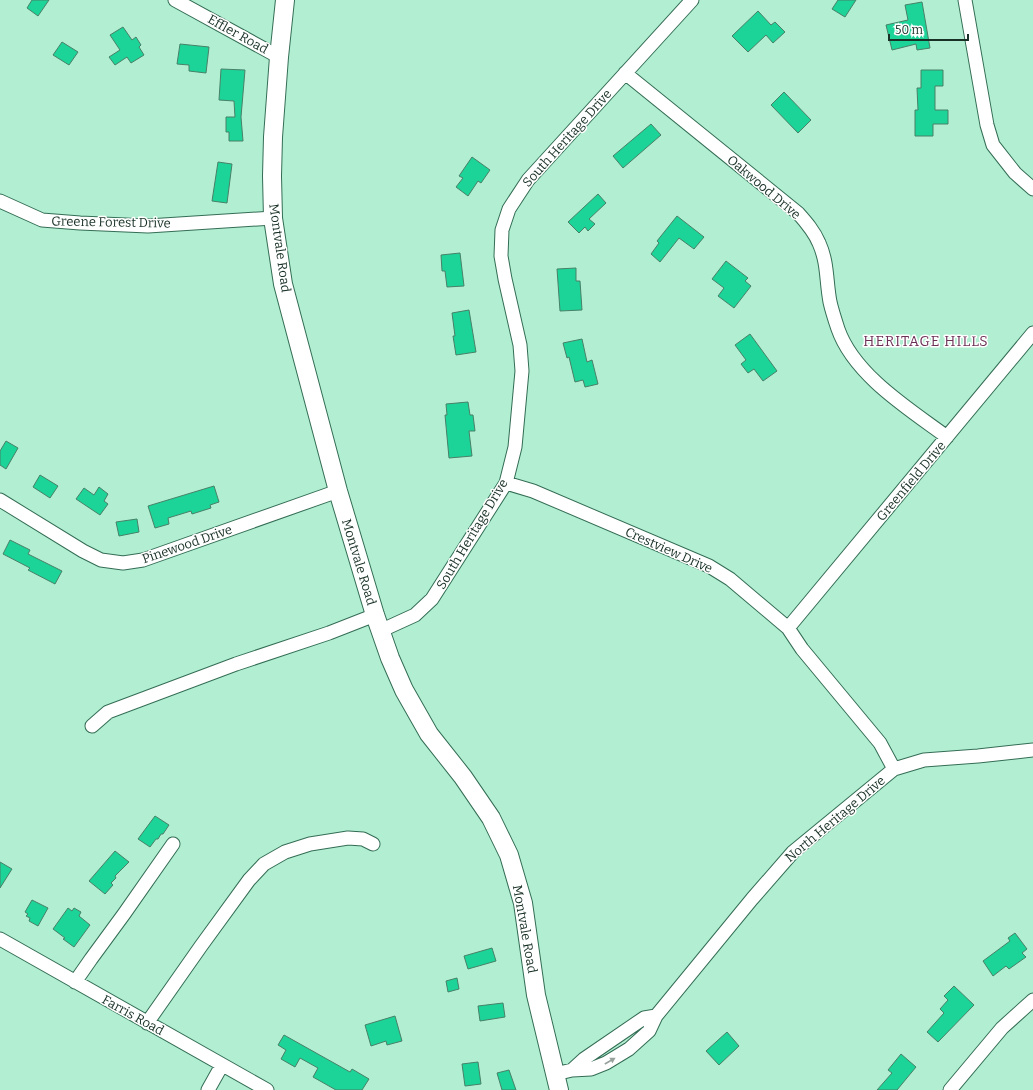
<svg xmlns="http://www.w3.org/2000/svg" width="1033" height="1090" font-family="Bitter,serif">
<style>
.building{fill:#1cd398;stroke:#488168}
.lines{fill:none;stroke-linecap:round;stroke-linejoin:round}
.minor-casing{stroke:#346d55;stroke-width:15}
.secondary-casing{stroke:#346d55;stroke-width:20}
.minor{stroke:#fff;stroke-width:13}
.secondary{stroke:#fff;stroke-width:18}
.oneway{fill:#97a29d}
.labels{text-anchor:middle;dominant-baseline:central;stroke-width:3;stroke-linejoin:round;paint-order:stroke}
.street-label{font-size:13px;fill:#183025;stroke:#fff}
.neighbourhood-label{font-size:14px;letter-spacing:1px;fill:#6c2f56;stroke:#fff}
</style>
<rect width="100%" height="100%" fill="#b2efd2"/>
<path class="building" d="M32,0H49L38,16L27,8Z
M838,0H856L845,17L832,9Z
M922,2L930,48L917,50L916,44L892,50L886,25L908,20L905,5Z
M758,11L771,25L775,22L785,32L773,43L766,35L748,52L732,36Z
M123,27L132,40L136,37L141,45L139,47L144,55L131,63L127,57L115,65L109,57L120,50L110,35Z
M62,42L78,52L69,65L53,55Z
M180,44L209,47L206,73L189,71V65L177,64Z
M221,69L245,70L241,117L243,141H229V132H226V117H235L234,101L219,100Z
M921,70H943V86H935V110H948V124H933V136H915V110H918L917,88H921Z
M784,92L811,120L798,133L771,105Z
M651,124L661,135L623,168L613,156Z
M472,157L490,170L481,183L478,181L468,196L456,187L463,178L459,176Z
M218,162L232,164L227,203L212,201Z
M598,194L606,203L589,219L595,224L588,231L585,227L579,233L568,222Z
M677,216L704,237L694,249L679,238L660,262L651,254L659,243L657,241Z
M460,253L464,286L447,287L445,271H442L441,255Z
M726,261L748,278L745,281L751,286L734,308L718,296L724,288L712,279Z
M576,268V281H580L582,310L560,311L557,269Z
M469,310L476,352L456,355L453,336H455L452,313Z
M750,334L777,371L763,381L754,369L748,373L741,364L746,360L735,345Z
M582,339L587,362L592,360L598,384L585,387L583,380L575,382L569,357L567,358L563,343Z
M468,402L470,415H473L475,431H469L472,456L449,458L445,415H447L446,404Z
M6,441L18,448L6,469L0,465V451Z
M40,475L58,486L50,498L33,487Z
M214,486L219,502L210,505L211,508L192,514L191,511L168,518L169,524L155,528L148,506Z
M99,487L108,494L104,501L108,504L100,515L76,499L84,488L94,495Z
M137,519L139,532L119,536L116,522Z
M10,540L30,550L28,554L62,571L55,584L28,570L30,568L3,554Z
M155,816L169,825L163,834H161L158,839H156L150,847L138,839Z
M115,851L129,862L115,876L116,878L111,883L113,885L105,894L89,881Z
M0,862L12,869L0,888Z
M32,900L48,908L38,926L29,921L30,918L26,916L28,914L25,912Z
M68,908L72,911L74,908L81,912L79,916L90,925L74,947L63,939L65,938L53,929Z
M1015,933L1027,949L1022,953L1026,957L1009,969L1006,966L993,976L983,961L1010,941L1008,938Z
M492,948L496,961L468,969L464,956Z
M457,978L459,989L448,992L446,981Z
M954,986L974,1005L938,1042L927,1032L944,1013L940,1009L948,1000L944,996Z
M503,1003L505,1017L480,1021L478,1006Z
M395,1016L402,1041L387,1045L386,1041L371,1046L365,1025Z
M727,1032L739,1046L719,1065L706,1051Z
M284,1035L350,1072L352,1069L369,1079L362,1090H336L313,1077L318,1068L300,1058L295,1067L281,1059L286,1050L278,1045Z
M901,1054L916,1067L897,1090H877L892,1073L888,1070Z
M478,1062L481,1084L465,1086L462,1064Z
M509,1070L516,1090H502L497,1073Z"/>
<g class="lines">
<defs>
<path id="minor" d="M175,0L279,57
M965,0L987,125L993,145L1015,173L1033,189
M625,73L798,213C806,222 814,231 819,243C828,263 826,281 830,302C832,311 835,320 838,329C854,375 909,409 947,437
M0,201L42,220L80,223L148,226L273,218
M506,483L533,491L709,566L730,579L788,628L802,649L880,743L894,769
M0,500L83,551L101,560L123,563L143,560L338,491
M788,628L1033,333
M380,631L415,615L432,599L506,483L515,447L522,371L520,345L505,279L501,256L502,230L509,209L528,180L692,0
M92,726L108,712L236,664L329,633L375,615
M0,939L267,1090
M75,982L91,959L124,914L173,844
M147,1023L201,946L249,880L264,864L285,852L310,844L348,838L363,839L373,844
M572,1070L584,1059L644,1018L656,1016
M555,1074L572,1070L591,1069L606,1063L629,1049L649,1031L656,1016L752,899L793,852L894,769L924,760L978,756L1033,750
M208,1090L222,1065
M950,1090L1002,1028L1033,1000"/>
<path id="secondary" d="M285,0L279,57L273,137L272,176L273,218L283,284L338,491L375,615L390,658L404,690L429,734L463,777L491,818L509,855L523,903L536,995L559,1090"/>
</defs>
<use href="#minor" class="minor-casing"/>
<use href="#secondary" class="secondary-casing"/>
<use href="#minor" class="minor"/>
<use href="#secondary" class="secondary"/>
</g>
<defs><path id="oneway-solid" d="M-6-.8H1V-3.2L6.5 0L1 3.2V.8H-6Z"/></defs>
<use class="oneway" href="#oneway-solid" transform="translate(610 1061) rotate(-30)"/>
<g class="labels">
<g class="street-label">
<text transform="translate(238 34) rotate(29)">Effler Road</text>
<text transform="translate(567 138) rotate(-48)">South Heritage Drive</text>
<text transform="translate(764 187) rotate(40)">Oakwood Drive</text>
<text transform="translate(111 222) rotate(1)">Greene Forest Drive</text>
<text transform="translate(280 248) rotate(82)">Montvale Road</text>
<text transform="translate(911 481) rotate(-50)">Greenfield Drive</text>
<text transform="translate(472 534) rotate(-59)">South Heritage Drive</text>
<text transform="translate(187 544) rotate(-19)">Pinewood Drive</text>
<text transform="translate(669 550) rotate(24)">Crestview Drive</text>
<text transform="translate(359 562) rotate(73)">Montvale Road</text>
<text transform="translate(835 819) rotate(-40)">North Heritage Drive</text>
<text transform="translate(525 929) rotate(80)">Montvale Road</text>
<text transform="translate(133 1015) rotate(29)">Farris Road</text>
</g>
<g class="neighbourhood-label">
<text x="926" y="341">HERITAGE HILLS</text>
</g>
</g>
<path d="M889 34v6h79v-6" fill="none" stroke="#183025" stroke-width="2"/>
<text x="895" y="34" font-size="12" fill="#183025" stroke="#ffffff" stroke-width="3" paint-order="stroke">50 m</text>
</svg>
